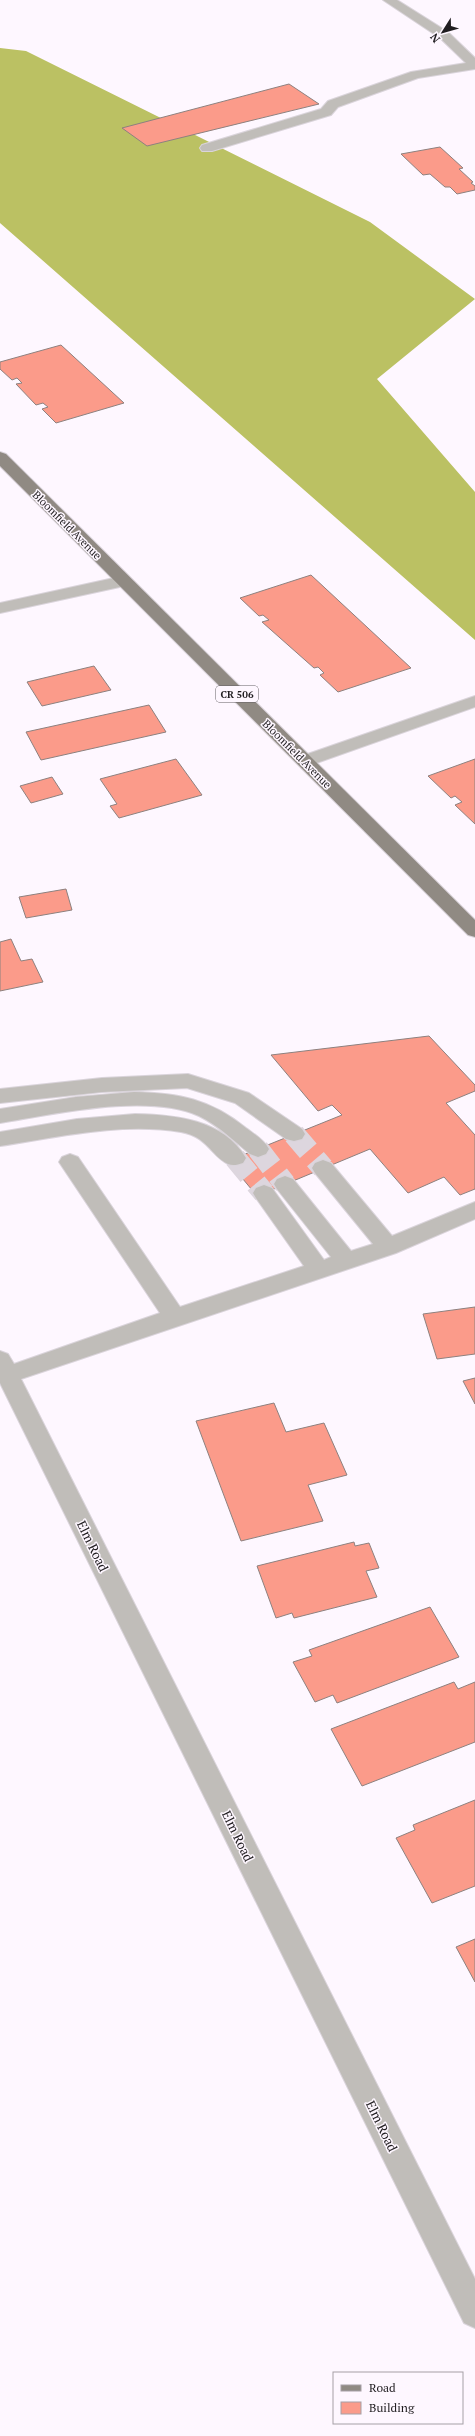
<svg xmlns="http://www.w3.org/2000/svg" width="475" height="2436" font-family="'PT Serif',serif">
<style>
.forest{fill:#bbc163}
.building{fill:#fb9b8a;stroke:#8d817f}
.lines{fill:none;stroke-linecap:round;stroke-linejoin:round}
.minor-tunnel{stroke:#ddd6de;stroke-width:22;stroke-dasharray:22 11;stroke-linecap:butt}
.minor-casing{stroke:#dad4db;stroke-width:2}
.major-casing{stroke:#dad4db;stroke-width:2}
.minor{fill:#c0bdb9;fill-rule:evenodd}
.major{fill:#908a83;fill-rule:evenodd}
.labels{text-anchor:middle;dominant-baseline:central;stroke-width:3;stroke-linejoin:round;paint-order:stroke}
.shield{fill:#fef7ff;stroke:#635e63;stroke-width:1}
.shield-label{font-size:10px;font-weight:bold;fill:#201d20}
.street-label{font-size:11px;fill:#201d20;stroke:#fef7ff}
.near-street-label{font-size:13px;fill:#201d20;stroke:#fef7ff}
</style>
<rect width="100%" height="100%" fill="#fef7ff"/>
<path class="forest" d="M0,48L26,51L370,222L475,299L377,379L475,492V640L0,223Z"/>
<path class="building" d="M289,84L319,104L147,146L122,128Z
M440,147L463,168L459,169L473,182L471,183L475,186V190L457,194L450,187H445L430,174L423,175L401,154Z
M61,345L124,403L56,423L42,409L48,407L43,403L36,405L16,384L22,383L17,378L12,380L0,369V362Z
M311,575L411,668L338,692L320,675L324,673L318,667L314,668L262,622L269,620L263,615L259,616L240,598Z
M94,666L111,690L42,706L27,682Z
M149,705L166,732L41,760L26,732Z
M176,759L202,795L119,818L110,806L117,804L100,779Z
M475,759V824L455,805L462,802L455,796L451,798L428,776Z
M52,777L63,794L31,803L20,786Z
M66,889L72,910L26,918L19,897Z
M11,939L21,961L32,959L43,982L0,991V942Z
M429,1036L475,1085V1091L446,1103L475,1135V1189L460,1195L444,1177L408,1193L370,1149L257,1196L228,1161L342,1115L332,1105L318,1111L271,1055Z
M475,1307V1354L437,1359L423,1314Z
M475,1378V1404L463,1381Z
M274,1403L286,1432L324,1423L347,1475L308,1485L323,1521L241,1541L196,1421Z
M354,1542L355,1546L369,1543L379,1568L366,1571L377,1597L294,1618L292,1613L276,1618L257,1566Z
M430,1607L459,1657L337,1703L333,1695L315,1702L293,1662L312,1656L309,1650Z
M454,1682L458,1689L475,1682V1742L362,1786L331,1729Z
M475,1800V1886L432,1903L396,1838L415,1830L413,1825Z
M475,1939V1982L456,1947Z"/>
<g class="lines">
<path class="minor-tunnel" d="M294,1134L323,1168
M258,1149L285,1184
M235,1158L264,1193"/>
<defs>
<path id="minor" d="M383,0H397L448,32L475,58V69L418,78L338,107L331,115L212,151H202L200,148L202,145L321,109L328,101L411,72L466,63L440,38Z
M123,576L129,577L131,581L129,585L0,613V603Z
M475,696V707L311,765H299L296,761L299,757Z
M188,1074L249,1093L302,1129L305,1134L302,1139L294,1141L286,1139L235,1103L187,1088L102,1092L0,1103V1089L102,1078Z
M134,1092C179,1093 210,1099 246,1128C254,1134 264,1140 269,1149L266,1154L258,1157L250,1154C234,1141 218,1125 199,1116C147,1093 56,1114 0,1123V1109L76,1097Z
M135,1114C175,1115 223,1119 246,1158L243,1163C237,1165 233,1166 228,1164C210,1155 208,1137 181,1132C121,1122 59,1137 0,1146V1132L77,1119Z
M70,1154L78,1157L180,1307L304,1266L256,1198L253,1193L256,1188L264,1185L272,1188L324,1260L331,1257L277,1189L274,1184L277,1179L285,1176L293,1179L351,1251L373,1244L315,1173L312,1168L315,1163L323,1160L331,1163L392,1236L475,1202V1219L396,1253L21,1379L475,2279V2328L464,2323L0,1383V1351L8,1354L14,1364L160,1313L59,1162L62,1157Z"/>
<path id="major" d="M0,452L6,454L475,920V937L468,935L0,466Z"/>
</defs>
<use href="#minor" class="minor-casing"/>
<use href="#major" class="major-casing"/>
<use href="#minor" class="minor"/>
<use href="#major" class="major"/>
</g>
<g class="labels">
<rect class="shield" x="216" y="686" width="42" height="16" rx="3"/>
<g class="shield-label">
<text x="237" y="694">CR 506</text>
</g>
<g class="street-label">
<text transform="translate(67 525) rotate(45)">Bloomfield Avenue</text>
<text transform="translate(297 754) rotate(45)">Bloomfield Avenue</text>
</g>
<g class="near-street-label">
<text transform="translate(93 1546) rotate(64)">Elm Road</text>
<text transform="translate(238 1836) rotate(64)">Elm Road</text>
<text transform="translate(382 2126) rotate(64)">Elm Road</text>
</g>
</g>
<rect x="333" y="2372" width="130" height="52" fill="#fef7ff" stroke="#a5a0a6"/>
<rect x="341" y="2385" width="20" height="6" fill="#908a83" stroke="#a5a0a6"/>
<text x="369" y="2392" font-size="12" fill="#201d20">Road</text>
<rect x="341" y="2402" width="20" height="12" fill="#fb9b8a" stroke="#a5a0a6"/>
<text x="369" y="2412" font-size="12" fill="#201d20">Building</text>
<g transform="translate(443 32) rotate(233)" stroke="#fef7ff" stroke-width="3" paint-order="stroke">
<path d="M0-3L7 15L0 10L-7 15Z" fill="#201d20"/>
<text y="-6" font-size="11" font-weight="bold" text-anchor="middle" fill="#201d20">N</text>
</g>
</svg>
